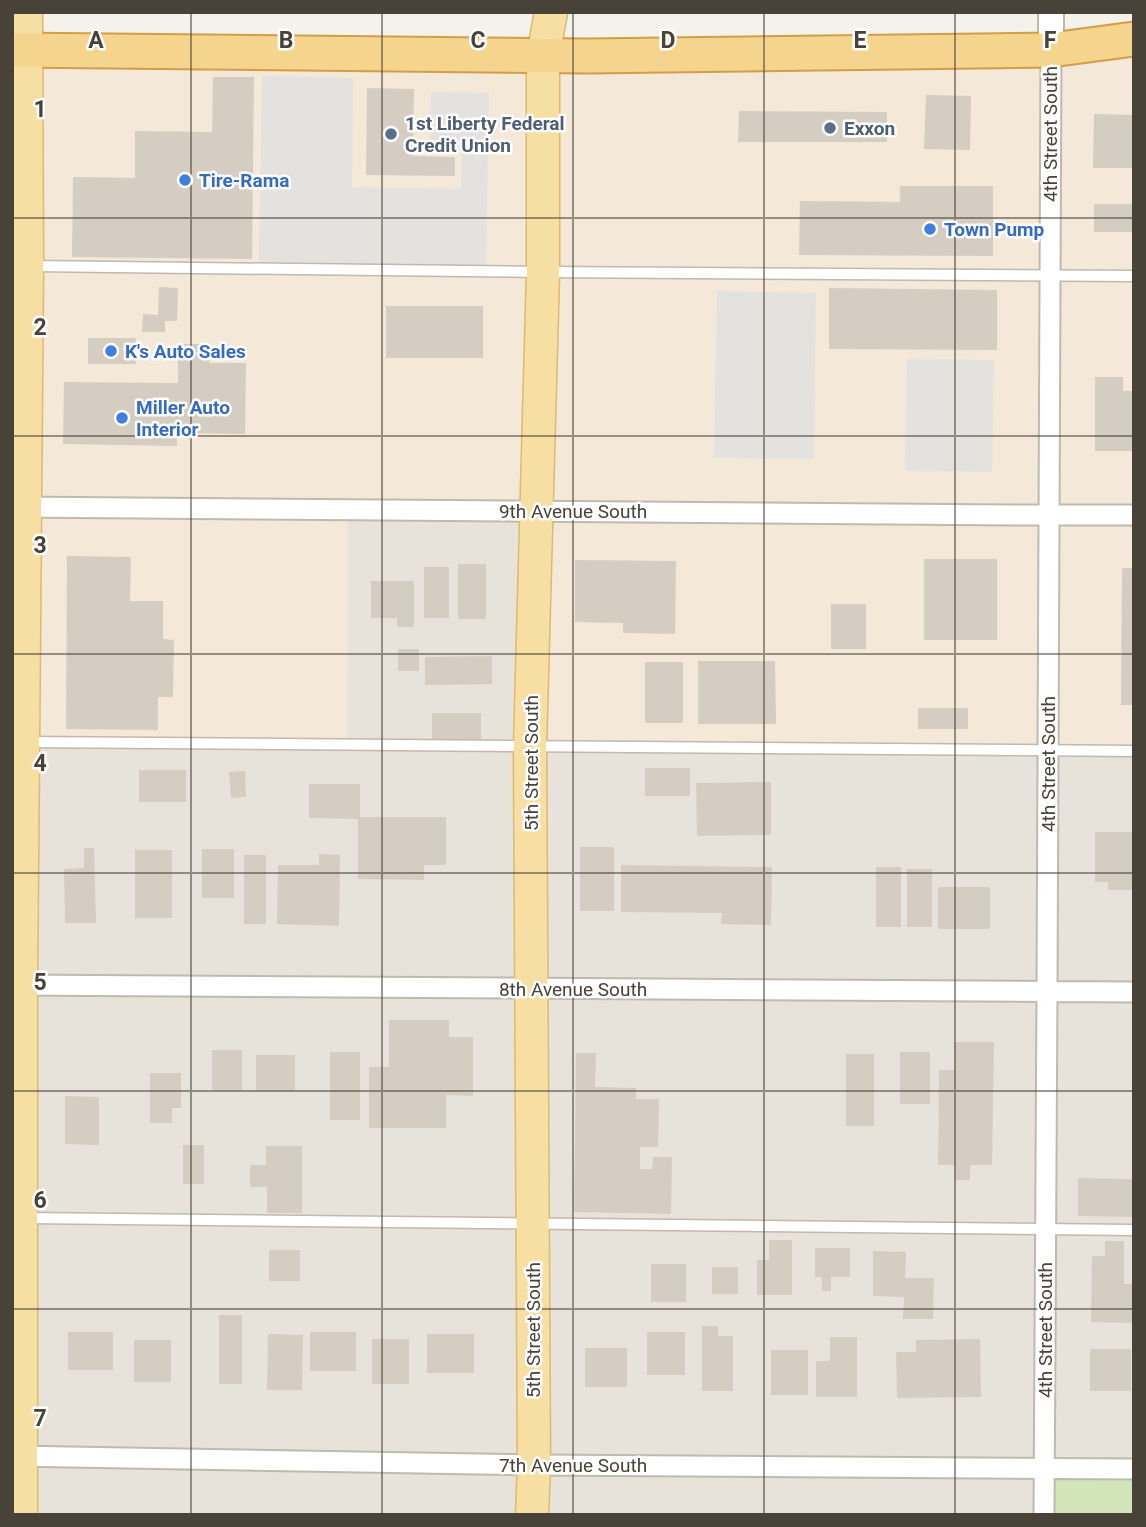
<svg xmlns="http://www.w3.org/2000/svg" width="1146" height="1527" font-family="Roboto,sans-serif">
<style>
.residential{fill:#e8e3da}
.commercial{fill:#f4e8d9}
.green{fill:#d1e5b8}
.parking{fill:#e4e2df}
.building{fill:#d5cdc1}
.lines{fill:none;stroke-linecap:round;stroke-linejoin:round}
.service-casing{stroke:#bfb9ae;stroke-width:13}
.minor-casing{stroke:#bfb9ae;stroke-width:23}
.tertiary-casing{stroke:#bfb9ae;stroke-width:28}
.primary-casing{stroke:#dbbb72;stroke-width:35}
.trunk-casing{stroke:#d29e48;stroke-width:37}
.service{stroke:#fff;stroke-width:10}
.minor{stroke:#fff;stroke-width:19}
.tertiary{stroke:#fff;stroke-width:24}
.primary{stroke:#f7dea2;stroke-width:32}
.trunk{stroke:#f5d48d;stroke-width:33}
.grid{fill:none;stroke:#484239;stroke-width:2;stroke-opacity:0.55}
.service-dot{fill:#5c6f8a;stroke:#fff;stroke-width:2.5}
.shop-dot{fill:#3f7fe0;stroke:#fff;stroke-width:2.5}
.labels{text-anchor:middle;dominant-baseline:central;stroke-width:5;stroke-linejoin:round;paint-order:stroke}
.service-label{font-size:19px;font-weight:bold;fill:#4e5e75;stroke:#fff;text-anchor:start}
.street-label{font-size:19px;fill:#484239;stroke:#fff}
.shop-label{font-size:19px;font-weight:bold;fill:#366cbe;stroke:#fff;text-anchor:start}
.grid-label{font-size:23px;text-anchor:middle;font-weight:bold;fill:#484239;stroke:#fff;stroke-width:5;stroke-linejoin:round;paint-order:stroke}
</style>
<rect width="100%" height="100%" fill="#f4f2eb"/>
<path class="residential" d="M12,507L535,511L1134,751V1469L1044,1515H12Z"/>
<path class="commercial" d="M1134,39V751L530,747L526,511L348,510L347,745L23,742L12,50Z"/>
<path class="green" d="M1044,1468L1134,1469V1515H1044Z"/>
<path class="parking" d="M262,76L353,78L352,187L461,189L462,147L429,146L431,92L489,93L486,266L259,262Z
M717,291L816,293L814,459L714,458Z
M907,359L994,360L992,472L905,471Z"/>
<path class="building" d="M213,77H254L252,259L72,257L73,177L135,178V131L212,132Z
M367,88L414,89L413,156L455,157V176L366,175Z
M926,95L971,96L970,150L924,149Z
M739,111L887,112V142H738Z
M1094,114L1134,115V168H1093Z
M900,186H993V256L799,255L800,201L900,202Z
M1094,204H1133V232H1094Z
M159,287L178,288L177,321H165V332H142L143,314L158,315Z
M829,288L997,290V350L829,349Z
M386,306H483V358H386Z
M88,338H136V364H88Z
M178,344H209V363H246L245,434L177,433V446L63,444L64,382L178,383Z
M1095,377H1123V391H1134V451H1095Z
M67,556L131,557L130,601H163V639L174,640L173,697H158V730L66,729Z
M924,559H997V640H924Z
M575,560L676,561L675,634L623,633V623L575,622Z
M458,564H486V619H458Z
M424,567H449V618H424Z
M1122,568H1134V705H1121Z
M371,581H414V627H397V618H371Z
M831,604H866V649H831Z
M398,649H419V671H398Z
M492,656V684L425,685V657Z
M698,661H775L776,724H698Z
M645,662H683V723H645Z
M918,708H968V729H918Z
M432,713H481V739H432Z
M645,768H690V796H645Z
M139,770H186V802H139Z
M245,771L246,797L231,798L229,772Z
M771,782V835L697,836L696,783Z
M309,784H360V817H446V865H424V880L358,879V819L309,818Z
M1095,832H1132V890H1108V882H1095Z
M580,847H614V911H580Z
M84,848H94L96,923H65L64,869L84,868Z
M202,849H234V898H202Z
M135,850H172V918H135Z
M319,854L340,855L339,926L277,924L278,865H319Z
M244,855H266V924H244Z
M621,865L772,867L771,925L721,924L722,913L621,912Z
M876,867H901V927H876Z
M907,869H932V927H907Z
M938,887H990V929H938Z
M389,1020H449V1037H473V1096L446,1095V1128H369V1067H389Z
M954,1042H994L992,1165H970V1180H955V1165H938L939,1070H954Z
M212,1050H242V1090H212Z
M330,1052H360V1120H330Z
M900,1052H930V1104H900Z
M576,1053H596L595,1087L636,1088V1099H659L658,1147H640V1169H652L653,1157H672L671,1214L574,1212Z
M846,1054H874V1126H846Z
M256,1055H295V1091H256Z
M150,1073H181V1108H172V1123H150Z
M65,1096L99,1097V1145L65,1144Z
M183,1145H204V1184H183Z
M266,1146H302V1213H267V1187H250V1165H266Z
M1078,1178L1134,1179V1217L1078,1216Z
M769,1240H792V1295H757V1260H769Z
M1105,1241H1124V1284H1134V1323L1091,1322L1092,1256H1105Z
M815,1248H850V1277H831V1291H822V1277H815Z
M269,1250H300V1281H269Z
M873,1251L906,1252L905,1278H934L933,1319H903L904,1297L873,1296Z
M651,1264H686V1302H651Z
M712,1267H738V1294H712Z
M219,1315H242V1384H219Z
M702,1326H718V1336H733V1391H702Z
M68,1332H113V1370H68Z
M310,1332H356V1371H310Z
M647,1332H685V1375H647Z
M268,1334L303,1335L302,1390H267Z
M427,1334H474V1373H427Z
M830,1337H857V1397H816V1361H830Z
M372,1339H409V1384H372Z
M980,1339L981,1397L897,1398L896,1352H916V1340Z
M134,1340H171V1382H134Z
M585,1348H627V1387H585Z
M1090,1349H1131V1391H1090Z
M771,1350H808V1395H771Z"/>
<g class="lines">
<defs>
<path id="service" d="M32,266L543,272L1134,276
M27,742L1134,751
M27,1218L1134,1230"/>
<path id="minor" d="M15,507L1014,515H1134
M12,985L1134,992
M12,1456L534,1465L1134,1469
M1044,1515L1047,991L1051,50"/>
<path id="tertiary" d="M1051,50V12"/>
<path id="primary" d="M21,1515V985L27,265L26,12
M532,1515L534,1465L530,747L543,272V56L551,12"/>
<path id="trunk" d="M12,50L588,56L1051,50L1134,39"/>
</defs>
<use href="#service" class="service-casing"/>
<use href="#minor" class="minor-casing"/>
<use href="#tertiary" class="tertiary-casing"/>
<use href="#primary" class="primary-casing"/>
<use href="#trunk" class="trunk-casing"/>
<use href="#service" class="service"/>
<use href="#minor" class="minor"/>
<use href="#tertiary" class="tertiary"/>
<use href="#primary" class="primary"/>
<use href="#trunk" class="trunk"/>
</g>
<path class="grid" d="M191,12V1515M382,12V1515M573,12V1515M764,12V1515M955,12V1515M12,218H1134M12,436H1134M12,654H1134M12,873H1134M12,1091H1134M12,1309H1134"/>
<g class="service-dot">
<circle cx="830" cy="128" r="7"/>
<circle cx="391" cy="134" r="7"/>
</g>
<g class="shop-dot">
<circle cx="185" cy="180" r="7"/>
<circle cx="930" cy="229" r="7"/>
<circle cx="111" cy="351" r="7"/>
<circle cx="122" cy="418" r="7"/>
</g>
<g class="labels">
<g class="service-label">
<text x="405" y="123">1st Liberty Federal<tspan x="405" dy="22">Credit Union</tspan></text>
<text x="844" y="128">Exxon</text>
</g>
<g class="street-label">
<text transform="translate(1050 134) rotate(-90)">4th Street South</text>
<text x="573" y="511">9th Avenue South</text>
<text transform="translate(531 763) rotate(-90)">5th Street South</text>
<text transform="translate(1048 764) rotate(-90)">4th Street South</text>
<text x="573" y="989">8th Avenue South</text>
<text transform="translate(533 1330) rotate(-90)">5th Street South</text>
<text transform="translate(1045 1330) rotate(-90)">4th Street South</text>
<text x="573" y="1465">7th Avenue South</text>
</g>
<g class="shop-label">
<text x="199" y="180">Tire-Rama</text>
<text x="944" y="229">Town Pump</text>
<text x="125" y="351">K's Auto Sales</text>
<text x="136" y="407">Miller Auto<tspan x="136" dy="22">Interior</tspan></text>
</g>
</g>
<g class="grid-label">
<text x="96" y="48">A</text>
<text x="286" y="48">B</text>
<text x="478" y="48">C</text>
<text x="668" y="48">D</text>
<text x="860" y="48">E</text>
<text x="1050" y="48">F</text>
<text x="40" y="117">1</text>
<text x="40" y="335">2</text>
<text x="40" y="553">3</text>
<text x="40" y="771">4</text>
<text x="40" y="990">5</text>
<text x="40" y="1208">6</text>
<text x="40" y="1426">7</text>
</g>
<rect width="1146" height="1527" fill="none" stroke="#484239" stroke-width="28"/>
</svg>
